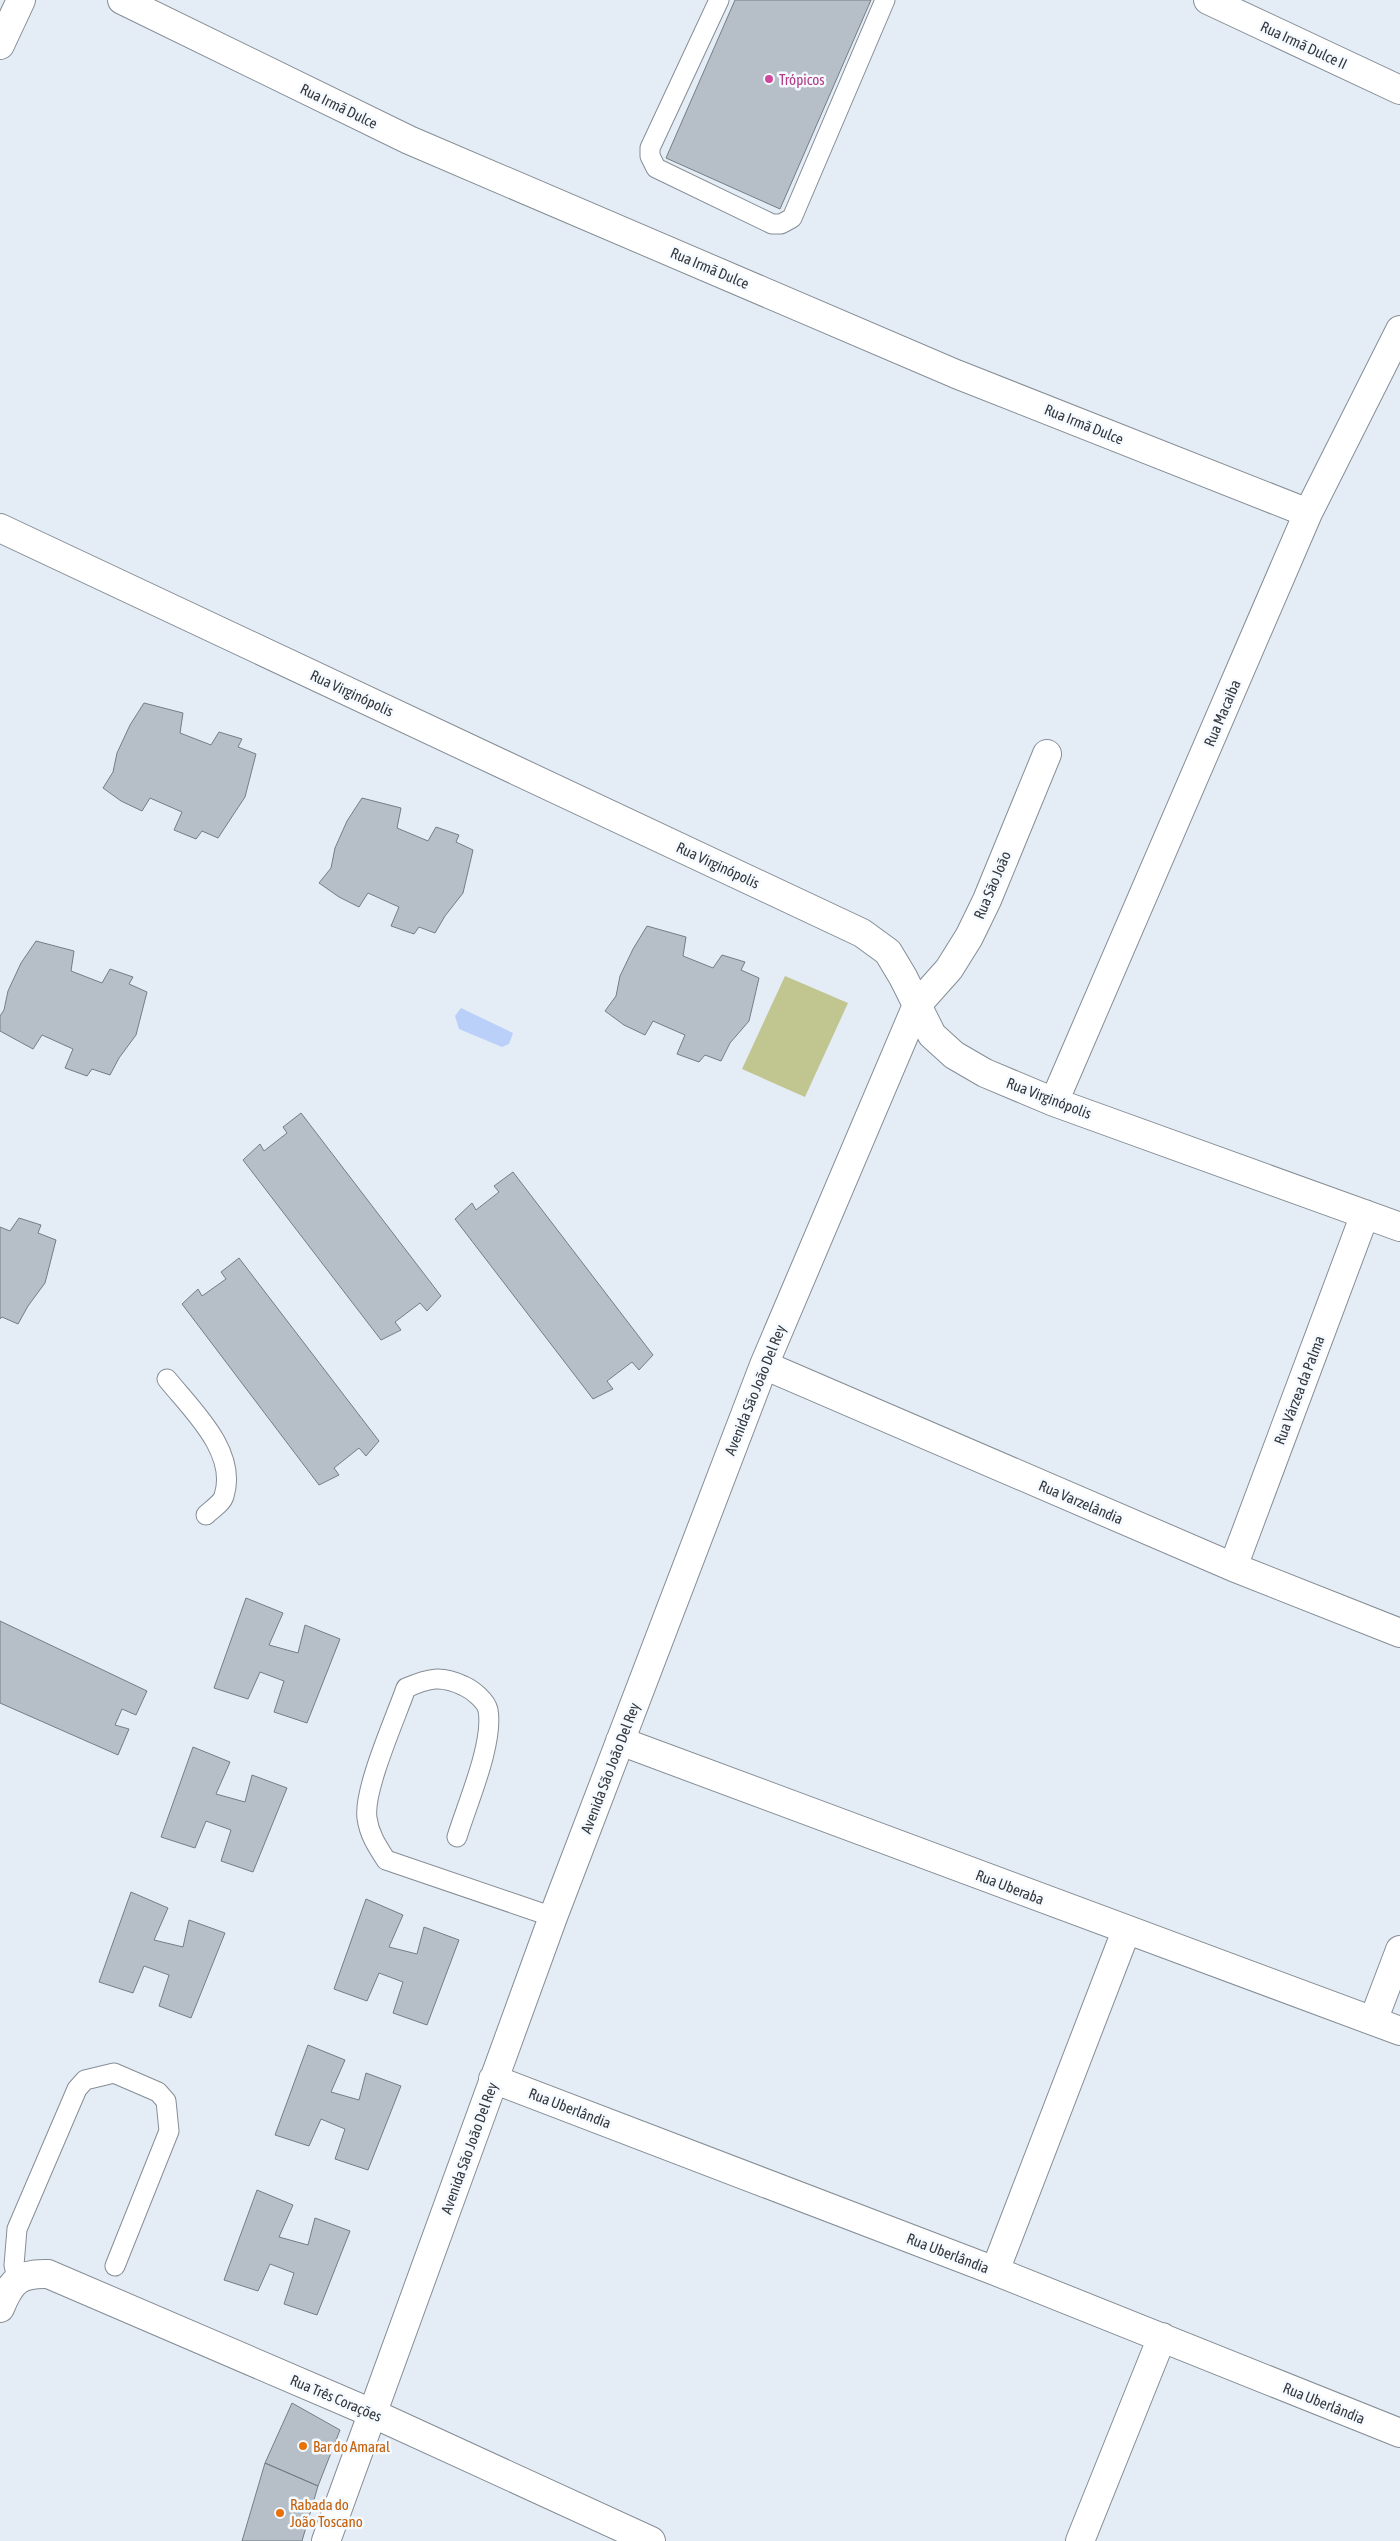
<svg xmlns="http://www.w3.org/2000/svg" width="1400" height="2541" font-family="'Asap Condensed',sans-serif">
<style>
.green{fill:#c1c590}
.water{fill:#bbd0f8}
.building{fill:#b6bfc7;stroke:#757d84}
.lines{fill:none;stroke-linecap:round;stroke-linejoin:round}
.service-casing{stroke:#858d95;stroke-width:21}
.minor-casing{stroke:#858d95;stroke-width:30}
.secondary-casing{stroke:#858d95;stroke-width:30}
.service{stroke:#fff;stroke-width:19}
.minor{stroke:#fff;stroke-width:28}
.secondary{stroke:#fff;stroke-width:28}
.hotel-dot{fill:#d1479c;stroke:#f4faff;stroke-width:2}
.food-dot{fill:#e8710a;stroke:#f4faff;stroke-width:2}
.labels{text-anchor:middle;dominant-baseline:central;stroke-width:5;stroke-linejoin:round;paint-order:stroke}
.street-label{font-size:15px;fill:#35383c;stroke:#f4faff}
.hotel-label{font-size:15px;fill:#b23c85;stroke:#f4faff;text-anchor:start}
.food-label{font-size:15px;fill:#c56008;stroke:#f4faff;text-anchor:start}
</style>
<rect width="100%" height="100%" fill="#e4edf6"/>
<path class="green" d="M785,976L848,1003L805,1097L742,1069Z"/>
<path class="water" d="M461,1008L513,1033L509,1044L502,1047L459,1029L455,1016Z"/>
<path class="building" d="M735,0H871L780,209L666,158Z
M144,703L183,713L180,733L211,745L219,732L242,739L238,747L256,754L245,797L218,838L202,831L196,839L174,830L182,812L150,798L142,811L121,801L103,788L113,772L117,753L130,725Z
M362,798L401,808L397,828L428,841L436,827L459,835L456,842L473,850L463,893L445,916L435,933L419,927L414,934L391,926L399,907L368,893L359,907L339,897L319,883L331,868L335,848L347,821Z
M647,926L686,937L683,956L713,968L722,955L745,962L741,970L759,978L749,1021L730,1043L721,1061L705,1055L699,1062L677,1054L685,1035L653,1021L645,1035L624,1025L605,1011L616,996L620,976L633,949Z
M36,941L74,951L71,971L102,983L110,969L133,977L129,984L147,992L136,1035L119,1058L110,1075L92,1069L87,1076L65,1068L73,1049L42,1035L33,1049L0,1031V1016L4,1010L8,991L21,963Z
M301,1113L441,1296L427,1311L420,1303L395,1322L401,1330L381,1340L243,1160L260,1144L264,1151L287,1133L283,1127Z
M513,1172L653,1355L639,1370L632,1362L607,1381L613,1389L593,1399L455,1219L472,1203L476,1210L499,1192L494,1186Z
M19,1218L41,1225L38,1233L56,1240L45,1283L28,1306L18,1324L2,1317L0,1319V1227L10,1231Z
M239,1258L379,1441L366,1456L359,1448L334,1468L339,1475L319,1485L182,1304L198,1289L202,1296L226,1279L221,1272Z
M246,1598L283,1613L269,1645L298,1653L305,1625L340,1639L307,1723L274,1712L284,1681L260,1672L248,1699L214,1688Z
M0,1621L147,1691L136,1715L122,1709L115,1725L129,1729L118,1755L0,1703Z
M193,1747L230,1762L216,1794L245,1802L252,1775L287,1788L253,1872L221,1861L231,1830L206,1821L195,1848L161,1837Z
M131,1892L168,1908L154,1940L183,1947L189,1920L225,1933L191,2018L159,2006L169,1975L144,1966L133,1993L99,1982Z
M366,1899L403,1915L389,1947L417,1954L424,1927L459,1940L427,2025L393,2013L403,1982L379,1973L367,2001L334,1989Z
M308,2045L345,2060L331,2092L359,2100L366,2073L401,2086L368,2170L335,2159L345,2129L321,2119L309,2146L275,2135Z
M257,2190L293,2205L279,2237L308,2245L315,2218L350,2231L317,2315L284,2304L294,2273L270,2264L258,2291L224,2280Z
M292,2403L340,2430L318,2486L265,2463Z
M265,2463L318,2486L302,2541H242Z"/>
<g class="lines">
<defs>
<path id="service" d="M719,0L650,148V156L656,168L772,224H781L792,218L885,0
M167,1379C192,1410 238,1452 224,1496C222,1503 211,1510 206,1515
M457,1837C467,1804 494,1743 488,1710C486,1701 473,1690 464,1686C441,1675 429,1678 406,1688C396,1717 363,1790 367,1818C369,1834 377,1846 386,1860L553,1917
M17,2279L14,2265L17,2229L77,2089L85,2080L114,2073L158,2092L166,2101L169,2131L115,2266"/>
<path id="minor" d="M122,0L409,140L956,374L1308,513
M1208,0L1400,90
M0,528L862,933L888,952L903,977L932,1035L954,1055L985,1073L1054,1102L1400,1227
M1054,1102L1308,513L1400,330
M764,1365L1233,1567L1400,1633
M1233,1567L1365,1214
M620,1741L1400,2031
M1373,2021L1400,1950
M493,2079L995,2271L1400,2433
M995,2271L1126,1931
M0,2308C11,2281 19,2273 48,2274L374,2414L651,2541
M326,2541L553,1917L764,1365L917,1005L949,969L969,937L987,900L1047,754
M1080,2541L1162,2337"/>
<path id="secondary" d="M0,45L21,0"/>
</defs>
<use href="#service" class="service-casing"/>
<use href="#minor" class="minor-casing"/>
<use href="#secondary" class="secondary-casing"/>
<use href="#service" class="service"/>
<use href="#minor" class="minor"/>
<use href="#secondary" class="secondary"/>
</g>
<circle class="hotel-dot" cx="769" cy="79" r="5"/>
<g class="food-dot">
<circle cx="303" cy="2446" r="5"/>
<circle cx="280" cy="2513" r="5"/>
</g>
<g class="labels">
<g class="street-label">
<text transform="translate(1304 45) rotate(25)">Rua Irmã Dulce II</text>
<text transform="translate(339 106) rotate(26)">Rua Irmã Dulce</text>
<text transform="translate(710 268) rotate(23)">Rua Irmã Dulce</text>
<text transform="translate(1084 424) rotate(22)">Rua Irmã Dulce</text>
<text transform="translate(352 693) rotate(25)">Rua Virginópolis</text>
<text transform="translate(1222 713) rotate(-67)">Rua Macaiba</text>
<text transform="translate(718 865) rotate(25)">Rua Virginópolis</text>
<text transform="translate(992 885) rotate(-67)">Rua São João</text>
<text transform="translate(1049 1098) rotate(21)">Rua Virginópolis</text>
<text transform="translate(755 1390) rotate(-68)">Avenida São João Del Rey</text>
<text transform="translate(1299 1390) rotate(-69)">Rua Várzea da Palma</text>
<text transform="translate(1081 1502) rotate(23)">Rua Varzelândia</text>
<text transform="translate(610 1768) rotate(-69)">Avenida São João Del Rey</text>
<text transform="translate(1010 1887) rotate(21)">Rua Uberaba</text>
<text transform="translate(570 2108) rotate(21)">Rua Uberlândia</text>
<text transform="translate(469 2148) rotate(-70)">Avenida São João Del Rey</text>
<text transform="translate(948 2253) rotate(21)">Rua Uberlândia</text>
<text transform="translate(336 2398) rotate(23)">Rua Três Corações</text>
<text transform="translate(1324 2403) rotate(22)">Rua Uberlândia</text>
</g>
<g class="hotel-label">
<text x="779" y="79">Trópicos</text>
</g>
<g class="food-label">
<text x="313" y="2446">Bar do Amaral</text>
<text x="290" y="2504">Rabada do<tspan x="290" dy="17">João Toscano</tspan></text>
</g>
</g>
</svg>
